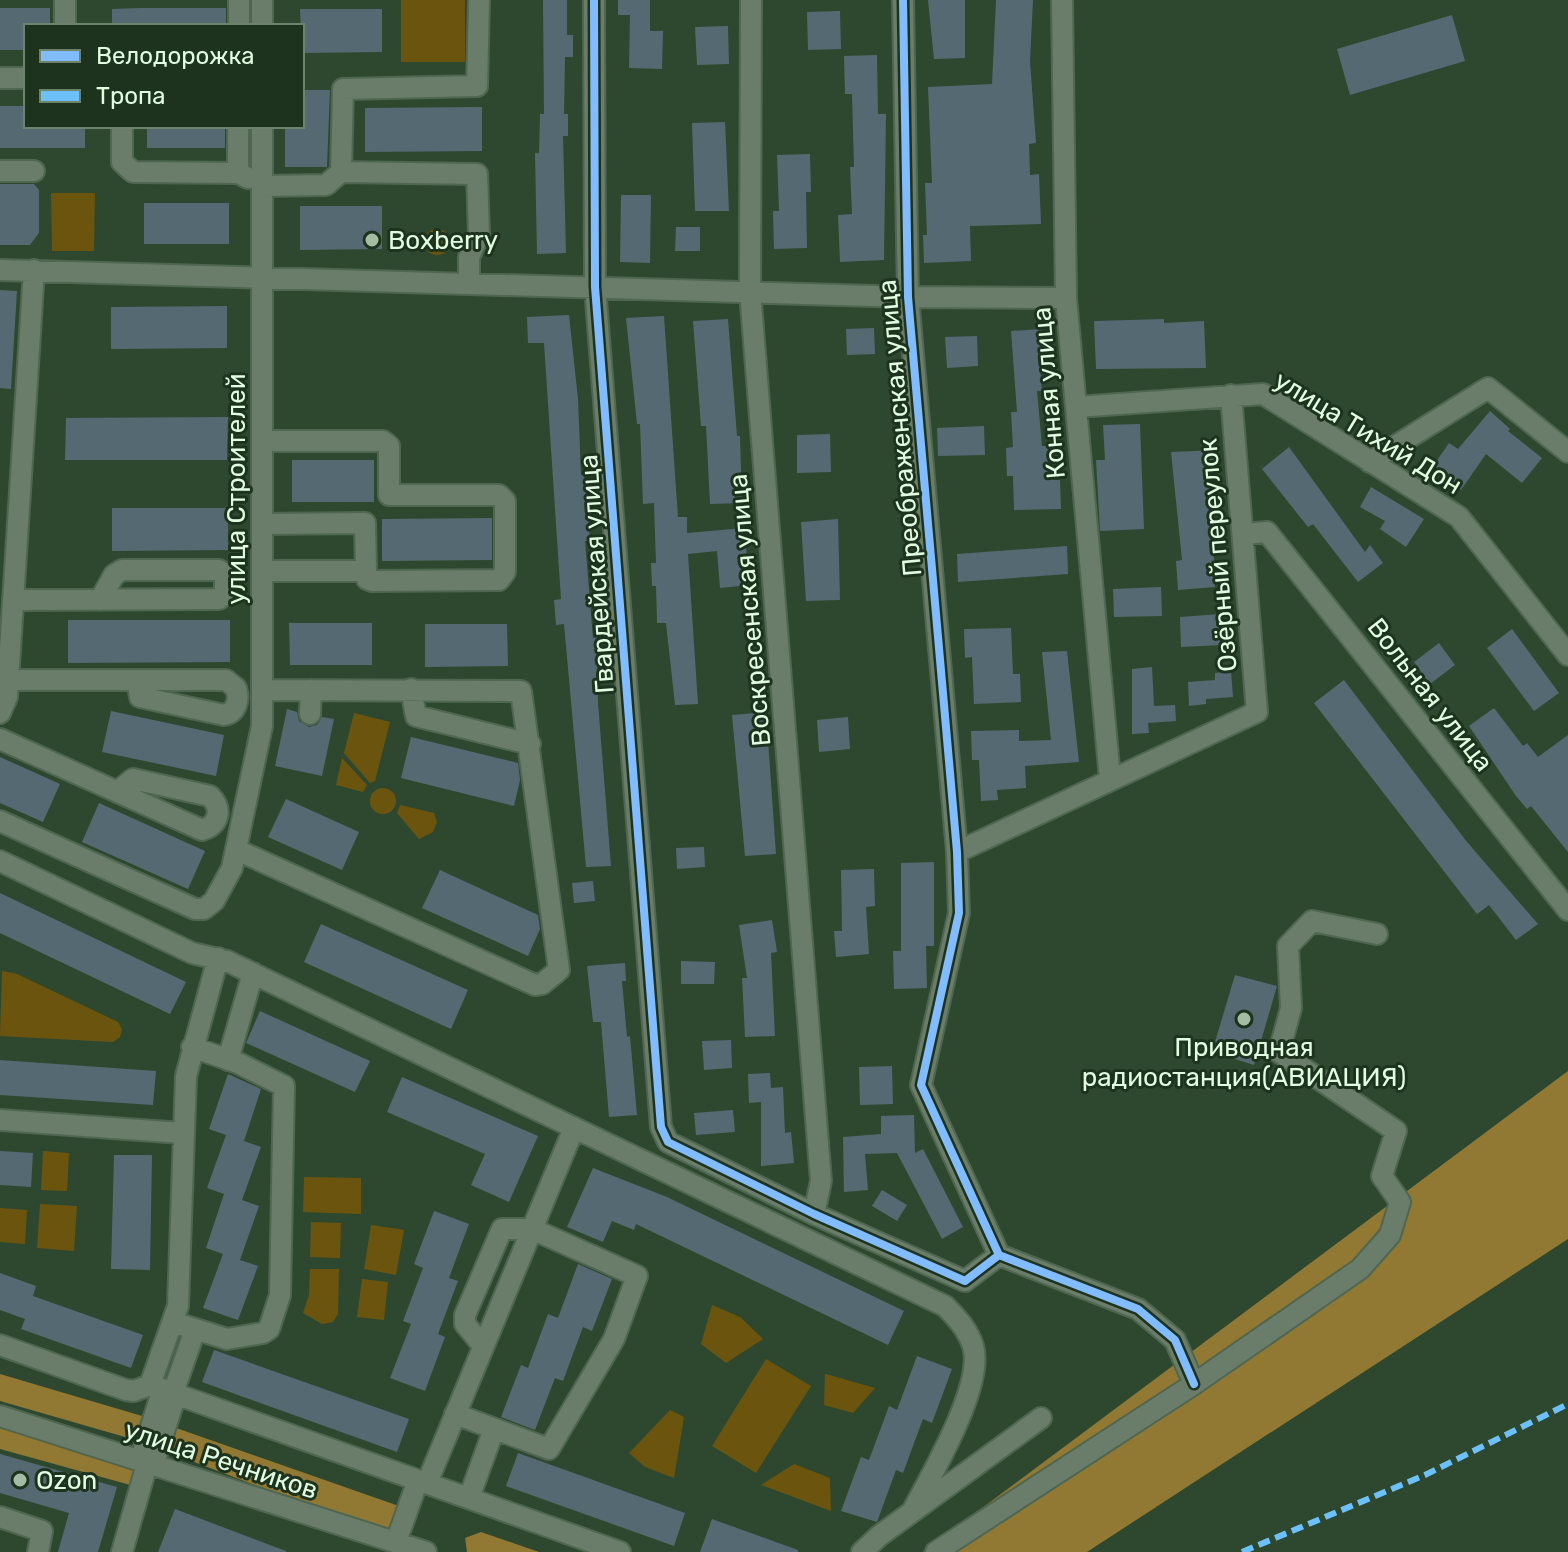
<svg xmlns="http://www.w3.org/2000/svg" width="1568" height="1552" font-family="Rubik,sans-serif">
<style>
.green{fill:#6b550e}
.forest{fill:#917833}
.building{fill:#556972}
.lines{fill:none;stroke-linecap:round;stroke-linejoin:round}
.minor-casing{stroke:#4f6650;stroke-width:24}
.minor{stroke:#6a7d6a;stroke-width:20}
.quiet{stroke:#6cc0fc;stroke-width:6;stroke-dasharray:12 6;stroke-linecap:butt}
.cycleway-casing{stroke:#1e331e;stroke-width:13}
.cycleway{stroke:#80bcff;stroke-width:8}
.poi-dot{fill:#a3bda3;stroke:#1e331e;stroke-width:3}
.labels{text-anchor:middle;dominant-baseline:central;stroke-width:6;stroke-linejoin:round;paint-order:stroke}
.poi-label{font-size:26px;fill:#e2fce1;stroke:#1e331e;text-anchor:start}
.street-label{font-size:26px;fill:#e2fce1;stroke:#1e331e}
</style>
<rect width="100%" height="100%" fill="#2e482f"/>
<path class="green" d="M401,0H465V62H401Z
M51,193H95L94,251H52Z
M424 242a13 13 0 1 1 26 0a13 13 0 1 1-26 0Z
M354,713L390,722L375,781L370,783L344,753Z
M342,758L367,785L363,792L336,785Z
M370 801a13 13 0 1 1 26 0a13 13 0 1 1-26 0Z
M400,805L434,813L437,822L433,832L419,839L397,813Z
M2,971L17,974L118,1022L122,1029L120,1037L113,1042L0,1036Z
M43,1151L69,1153L67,1191L41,1190Z
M304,1177L361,1178V1214L303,1212Z
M40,1204L77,1206L74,1251L37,1248Z
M0,1208L27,1210L25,1244L0,1242Z
M311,1222L341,1223L340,1258L310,1257Z
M371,1225L404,1230L396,1275L364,1269Z
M310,1269H339L338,1314L333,1322L322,1324L303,1313L309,1295Z
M362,1279L388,1282L384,1320L357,1317Z
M712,1305L740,1317L763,1339L726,1363L701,1344Z
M766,1359L811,1386L756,1473L712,1446Z
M825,1374H826L875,1388L853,1413L824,1405Z
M670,1410L684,1417L674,1478L645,1467L629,1453Z
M794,1464L830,1478L831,1511L761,1485Z"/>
<path class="forest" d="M1568,1071V1239L1087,1552H923Z
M0,1374L142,1416L416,1512L393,1531L307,1505L139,1441L0,1401Z
M0,1422L138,1465L134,1486L0,1449Z
M481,1532L539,1552H467L465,1538Z"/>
<path class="building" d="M543,0H567V35H573V57H565L564,114H568V136H563L566,253L537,254L535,153H539L540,114H544Z
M618,0H650V31H663L662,69L629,68L630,15H618Z
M928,0H965V58L934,59Z
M996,0H1033L1030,61L1036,143L1029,144L1030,175L1039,174L1041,224L970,226L971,261L924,263L923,235H927L925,183H932L928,87L992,84Z
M0,8H50V26H26V50H0Z
M141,8H226V26H112V9Z
M300,9H382V52L302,53Z
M840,11L841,49L808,50L807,12Z
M1452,15L1465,61L1350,95L1337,49Z
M728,26L729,64L697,65L695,27Z
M877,55L878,114H886L884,260L840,262L838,215L852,214L850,167H854L852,94H845L844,56Z
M302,90H330L327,167H285V126H302Z
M0,106H26V126H85V148H0Z
M482,107V151L365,152V108Z
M725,122L729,211H695L692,123Z
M147,126H225V148H147Z
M810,154L811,192H806L807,248L774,249L773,211H779L777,155Z
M0,184H34L39,190V233L30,245H0Z
M621,195H651L650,263L620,262Z
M144,203H229V244H144Z
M300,206H382V249L300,250Z
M676,227H700V251H675Z
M0,290L17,291L11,389L0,388Z
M227,306V348L111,349V307Z
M569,315L578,399L581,475H584L588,515L590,541H585L593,638L598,637L600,664H597L598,703L611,866L586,867L564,624L556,625L554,600L561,599L544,343H528L527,317Z
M664,316L678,517H687V533L744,528L750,585L720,588L717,551L688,554L698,704L675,705L666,623H657L656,586H652L651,563H656L654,503L643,504L640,424H637L626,318Z
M728,319L737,436H740L742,503L710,504L706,426H701L693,321Z
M1164,319V323L1204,321L1206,368L1096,369L1094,321Z
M874,328L875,354L847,355L846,329Z
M1042,329L1044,353H1039L1042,391H1037L1042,446H1054V480H1060L1061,509L1014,510L1013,476H1007L1006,448L1013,447L1011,412H1017L1011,331Z
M977,336L978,366L947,368L945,337Z
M1490,411L1510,429L1508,431L1542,458L1522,483L1486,454L1461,490L1431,469L1449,443L1458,449Z
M228,417L227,460H65L66,418Z
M1140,424L1144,529L1100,531L1096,460H1105L1103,425Z
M984,426L985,455L938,456L937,428Z
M830,434L831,472L797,473V435Z
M1289,447L1365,552L1370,545L1383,563L1358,582L1313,524L1308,527L1262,469Z
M1219,450L1220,479H1211L1215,587L1178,590L1176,561L1182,560L1171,452Z
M292,460H374V502H292Z
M1371,487L1424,519L1406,547L1380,529L1385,521L1360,507Z
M112,508H228V550L112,551Z
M492,518V560L382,561V519Z
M838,519L840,600L806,601L801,522Z
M1067,546L1068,574L958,582L957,554Z
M1161,587L1162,616L1114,617L1113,589Z
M1220,614L1222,645L1181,647L1180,617Z
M68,620H230V662L68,663Z
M289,623H372V665H290Z
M425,624H507L508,666L425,667Z
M1011,628L1013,674H1020L1021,702L974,704L972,657L965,658L964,629Z
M1512,629L1559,693L1534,711L1487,648Z
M1439,643L1455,665L1430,684L1414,662Z
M1067,651L1079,762L1025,766L1026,788L997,790L998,800L981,801L979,760H972L971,731L1019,730V741L1051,740L1042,652Z
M1152,667L1154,706L1175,705L1176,721L1148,723L1149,733L1132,734V669Z
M1231,671L1233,697L1206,699V704L1189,706L1188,682L1215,680V673Z
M1344,680L1467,842L1538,924L1516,940L1489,905L1477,914L1314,703Z
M1494,708L1523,746L1527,743L1538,757L1568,735V852L1531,806L1527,809L1516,796L1469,726Z
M287,709L297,712L299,721L309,727L317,725L322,717L334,719L322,776L275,766Z
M111,711L224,735L216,776L102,752Z
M766,712L776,854L745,856L732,715Z
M848,717L850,749L819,752L817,720Z
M411,737L518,763L520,780L514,806L401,778Z
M0,757L60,784L43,822L0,803Z
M286,799L359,832L342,870L268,837Z
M99,803L205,851L188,889L82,842Z
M704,847L705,867L677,869L676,848Z
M934,862V946H926L927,988L894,989L893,951H901V863Z
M874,869L875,906L866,907L869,954L836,957L834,931H842L841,870Z
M440,870L538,915L540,929L528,956L422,908Z
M593,881L595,901L574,903L572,883Z
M0,893L186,982L170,1014L0,933Z
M772,920L777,952L771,953L775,1036L745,1037L742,978H747L739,925Z
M321,924L468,990L451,1029L304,962Z
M681,961L715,962L714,984H681Z
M625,963L626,981H622L627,1037L630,1036L637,1115L609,1117L601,1022H593L587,966Z
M1235,975L1277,986L1254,1065L1212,1052Z
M260,1011L370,1061L355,1092L246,1043Z
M731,1040L732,1068L704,1070L702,1041Z
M0,1060L156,1071L153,1105L0,1095Z
M892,1066L893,1104L860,1105L859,1067Z
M770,1073L771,1088L783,1087L785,1133L791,1132L794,1163L761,1166V1102L749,1103L748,1074Z
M228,1074L261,1089L244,1141L261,1147L242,1200L259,1206L240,1260L258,1266L238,1320L203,1308L223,1254L206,1248L224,1194L207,1188L226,1135L209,1129Z
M402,1077L538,1136L509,1202L471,1185L485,1154L387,1112Z
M733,1110L735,1132L696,1135L694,1113Z
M914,1115L915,1153L923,1149L963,1227L942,1239L897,1153L865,1154L868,1190L844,1192L843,1137L881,1134V1116Z
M0,1151L33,1153L31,1187L0,1185Z
M114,1155H152L150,1270L111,1269Z
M593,1168L667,1197L904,1311L888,1345L636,1224L634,1230L612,1221L603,1242L567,1227Z
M882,1190L907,1205L897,1221L872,1206Z
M434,1211L469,1224L449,1278L458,1281L438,1334L445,1337L425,1391L390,1378L411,1324L403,1321L423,1268L414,1264Z
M578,1264L612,1279L592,1331L583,1327L563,1381L555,1378L535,1430L501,1417L521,1365L528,1368L548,1314L558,1318Z
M0,1273L36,1286L33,1296L143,1335L131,1368L21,1329L25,1319L0,1310Z
M214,1350L409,1419L397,1452L202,1382Z
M917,1356L952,1369L932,1423L923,1419L903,1473L896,1470L877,1522L841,1511L861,1457L869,1460L889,1406L897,1410Z
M518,1453L685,1513L674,1546L506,1486Z
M0,1454L117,1487L98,1552H58L69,1513L0,1493Z
M175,1509L286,1551V1552H158Z
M712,1519L798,1550V1552H700Z"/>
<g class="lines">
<defs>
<path id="minor" d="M262,0V26
M594,0L595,287L661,1127L668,1142L814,1214L965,1281L999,1255
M751,0L750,291L821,1181L814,1214
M903,0L908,297L957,852L959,913L921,1085L999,1255L1138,1309L1175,1340L1194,1384
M1062,0L1066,298L1110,779
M65,26V0
M239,26V0
M0,78H26
M122,126V162L133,172L238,173
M238,126V173L248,178
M0,171H34
M341,172L343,89L477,86L479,0
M262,186L326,185L341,172L477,174L479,235L469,257V284
M0,270L908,297L1066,298
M1076,407L1263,394L1459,517L1568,655
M262,441H383L389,446V495H499L505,501V572L499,580L372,581L367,579L366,571H263
M1370,462L1488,388L1568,452
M262,524L365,523L366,571
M1243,534L1267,532L1568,910
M13,600L219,599L225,594V574L219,570H122L114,575L100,600
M8,680C80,680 153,680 226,680L236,688C240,700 236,713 224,715L140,697L137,680
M411,689L416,716L530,744
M0,713L7,697L34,270
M310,714L311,690
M0,739L202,830C219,825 223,809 210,796L133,779L117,792
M0,821L195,909H204L214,901L232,868L262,726V126
M237,850L535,985L542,984L559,970L521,691L263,690
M957,852L1257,712L1231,395
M0,861L192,953L227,961L945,1306C957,1318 968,1330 973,1346C985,1385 930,1477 912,1512
M228,1060L253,973
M0,1120L182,1133
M173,1322L227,1339L263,1333L269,1329L280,1295L284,1086L238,1063L192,1047
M0,1345L126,1390L134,1391L150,1385L620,1552
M150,1385L178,1306L186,1076L218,958
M173,1393L195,1330
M455,1414L549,1449L614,1339L637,1276L532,1229H502L465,1315V1324L483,1346
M0,1416L426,1552
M140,1461L163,1389
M153,1466L176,1394
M427,1483L574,1128
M469,1498L494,1429
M0,1517L42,1531L38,1552
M396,1542L418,1480
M122,1552L147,1464
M862,1552L879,1536L1041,1418
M936,1552L1194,1384L1360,1269L1390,1235L1400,1202L1382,1176L1396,1131L1279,1052L1291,1008L1288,946L1312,921L1377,934"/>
</defs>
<use href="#minor" class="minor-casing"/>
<use href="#minor" class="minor"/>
<path class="quiet" d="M1242,1552L1425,1475L1568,1404"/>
<defs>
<path id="cycleway" d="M594,0L595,287L661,1127L668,1142L814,1214L965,1281L999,1255
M903,0L908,297L957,852L959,913L921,1085L999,1255L1138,1309L1175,1340L1194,1384"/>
</defs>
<use href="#cycleway" class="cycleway-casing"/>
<use href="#cycleway" class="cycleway"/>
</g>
<g class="poi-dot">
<circle cx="372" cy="240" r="8"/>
<circle cx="1244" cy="1019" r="8"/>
<circle cx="20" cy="1480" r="8"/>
</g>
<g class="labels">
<g class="poi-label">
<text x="388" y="240">Boxberry</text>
<text x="1244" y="1047" text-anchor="middle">Приводная<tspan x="1244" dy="30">радиостанция(АВИАЦИЯ)</tspan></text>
<text x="36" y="1480">Ozon</text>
</g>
<g class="street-label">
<text transform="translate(1049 393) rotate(-95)">Конная улица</text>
<text transform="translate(900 428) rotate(-95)">Преображенская улица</text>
<text transform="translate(1368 433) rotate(31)">улица Тихий Дон</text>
<text transform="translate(236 489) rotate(-90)">улица Строителей</text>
<text transform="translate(1218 555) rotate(-95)">Озёрный переулок</text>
<text transform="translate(597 574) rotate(-94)">Гвардейская улица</text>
<text transform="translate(750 610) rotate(-95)">Воскресенская улица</text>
<text transform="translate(1430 695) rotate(52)">Вольная улица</text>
<text transform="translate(221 1460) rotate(18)">улица Речников</text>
</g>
</g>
<rect x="24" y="24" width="280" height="104" fill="#1e331e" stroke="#6c836c" stroke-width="2"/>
<rect x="40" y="50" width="40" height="12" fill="#80bcff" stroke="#6c836c" stroke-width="2"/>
<text x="96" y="64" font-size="24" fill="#e2fce1">Велодорожка</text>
<rect x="40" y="90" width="40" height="12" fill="#6cc0fc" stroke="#6c836c" stroke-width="2"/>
<text x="96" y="104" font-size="24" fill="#e2fce1">Тропа</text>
</svg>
